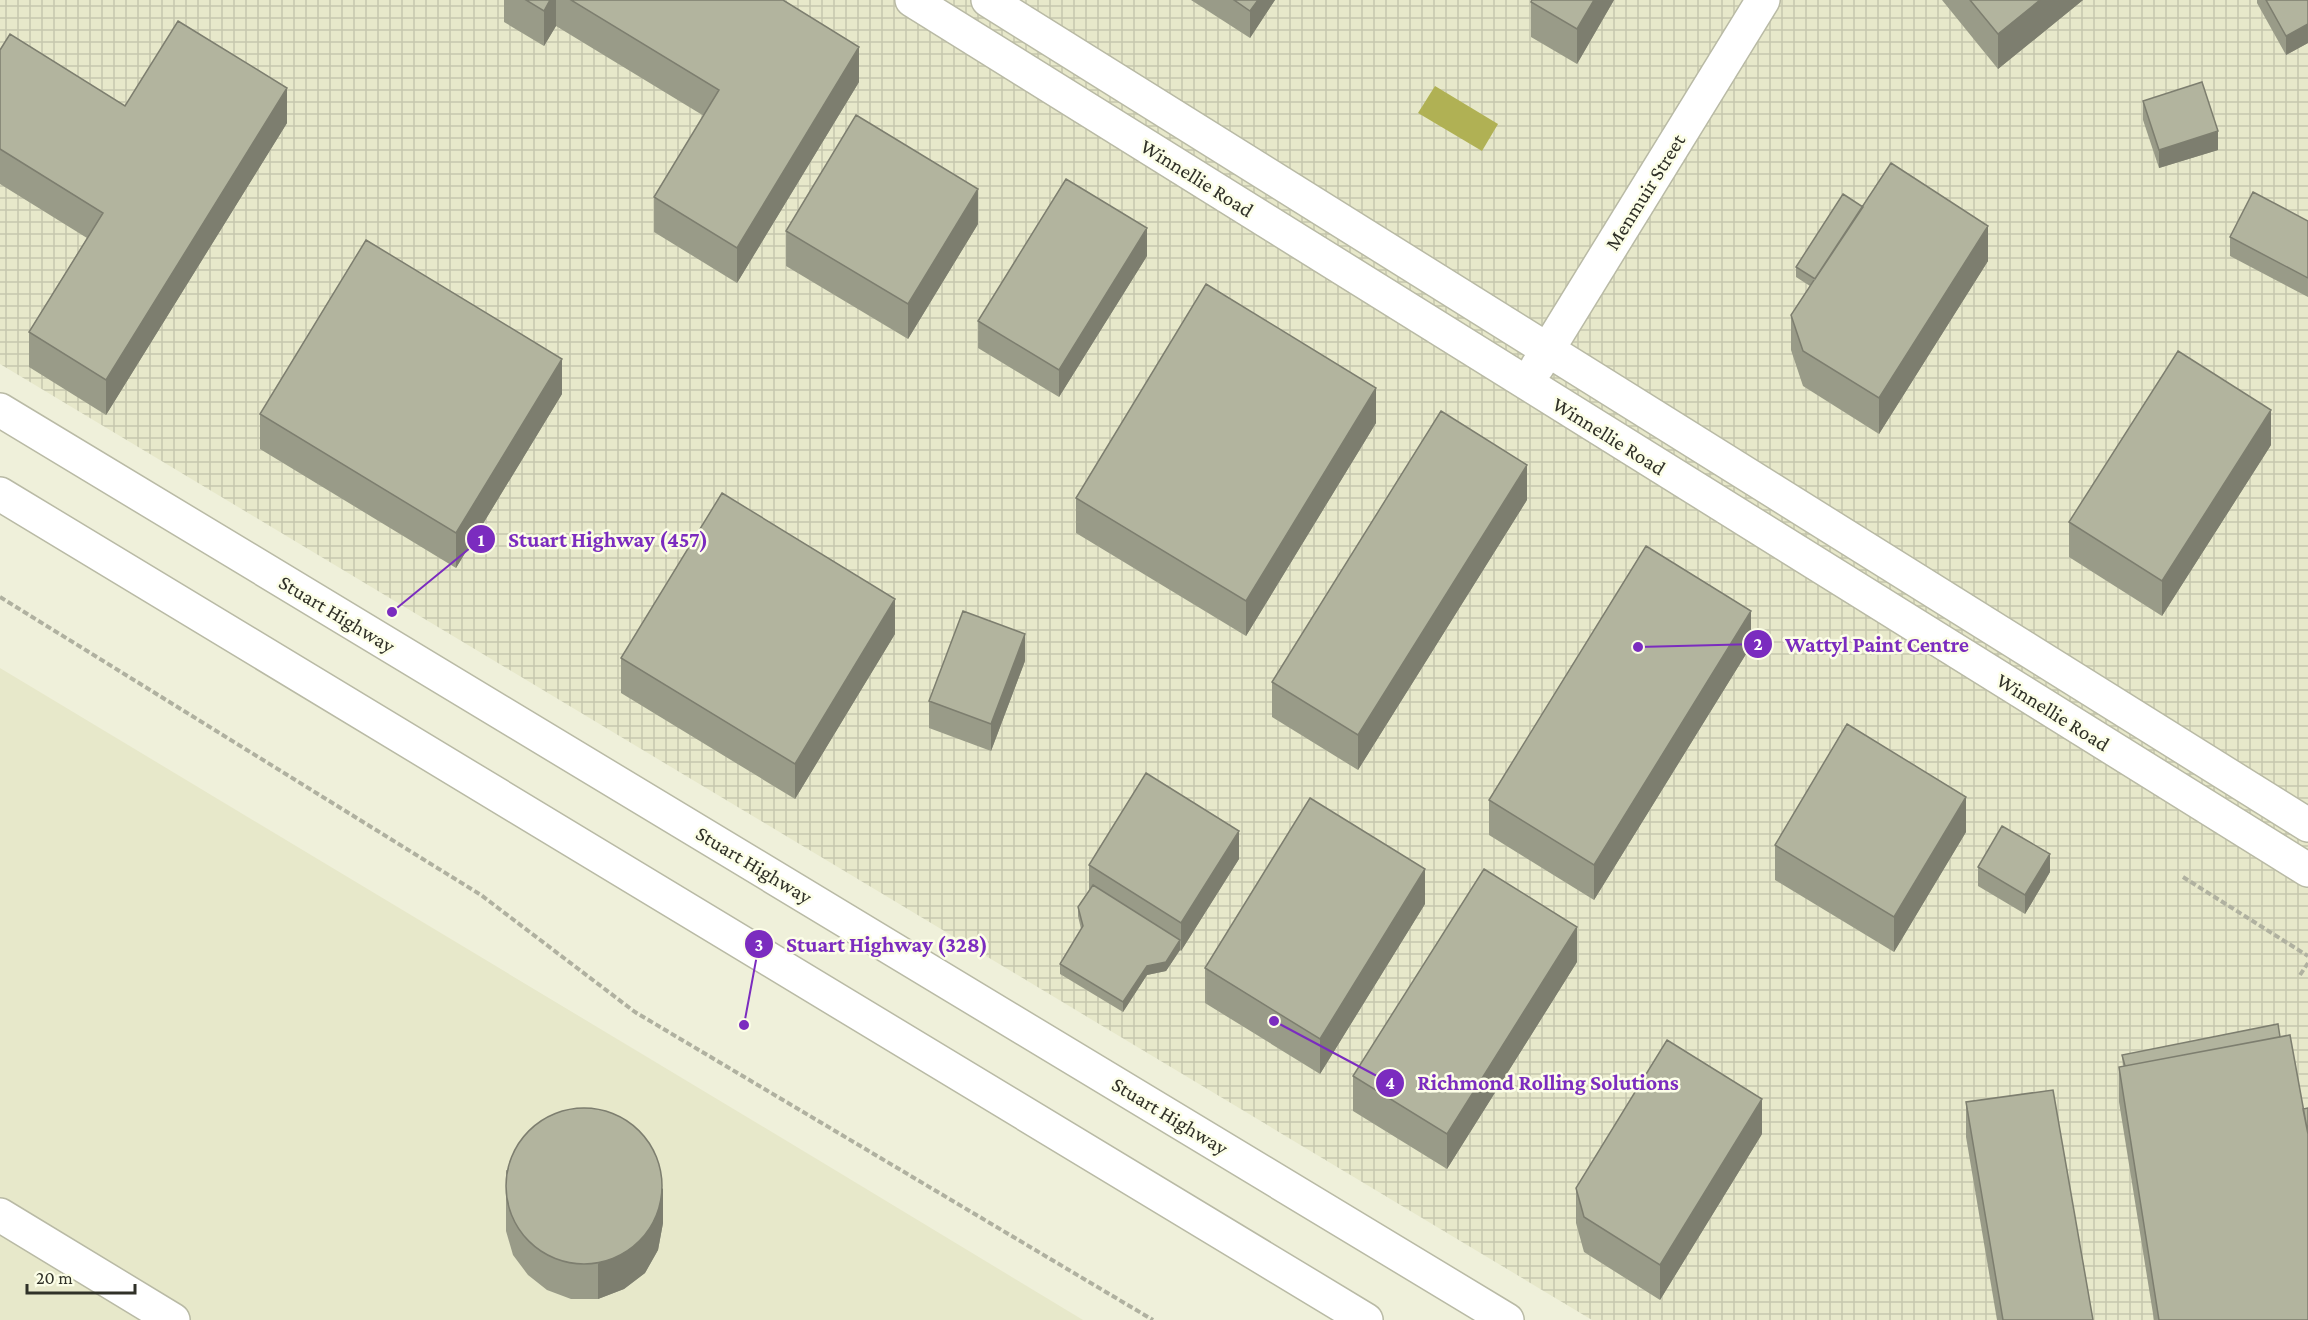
<svg xmlns="http://www.w3.org/2000/svg" width="2308" height="1320" font-family="'Crimson Pro',serif">
<style>
.built{fill:#e7e8ca}
.industrial{fill:url(#industrial-grid)}
.water{fill:#b0b154}
.lines{fill:none;stroke-linecap:round;stroke-linejoin:round}
.minor-casing{stroke:#b9baa5;stroke-width:36}
.highway-casing{stroke:#b9baa5;stroke-width:36}
.path{stroke:#b0b1a0;stroke-width:4;stroke-dasharray:6 3;stroke-linecap:butt}
.minor{stroke:#fff;stroke-width:33}
.highway{stroke:#fff;stroke-width:33}
.wall{fill:#999b88}
.shaded-wall{fill:#7d7e6f}
.building{fill:#b2b49e;stroke:#7d7e6f;stroke-width:1.5}
.labels{text-anchor:middle;dominant-baseline:central;stroke-width:5;stroke-linejoin:round;paint-order:stroke}
.street-label{font-size:21px;fill:#303128;stroke:#fcfee7}
.leader{fill:none;stroke:#7b2cbf;stroke-width:2}
.callout-dot{fill:#7b2cbf;stroke:#fcfee7;stroke-width:2}
.mark-label{font-size:18px;text-anchor:middle;font-weight:bold;fill:#fff}
.callout-label{font-size:22px;text-anchor:middle;font-weight:bold;fill:#7b2cbf;stroke:#fcfee7;stroke-width:5;stroke-linejoin:round;paint-order:stroke}
</style>
<defs>
<pattern id="industrial-grid" width="8" height="8" patternUnits="userSpaceOnUse" patternTransform="scale(1.5)"><rect width="8" height="8" fill="#e7e8ca"/><path d="M0 4h8M4 0v8" fill="none" stroke="#c6c7ae"/></pattern>
</defs>
<rect width="100%" height="100%" fill="#eff0da"/>
<path class="built" d="M0,668L830,1167L1083,1320H0Z"/>
<path class="industrial" d="M0,0H2308V1320H1592L0,364Z"/>
<path class="water" d="M1435,86L1498,124L1482,151L1418,113Z"/>
<g class="lines">
<defs>
<path id="minor" d="M912,0L2308,870
M988,0L2308,825
M1537,367L1763,0
M0,1215L173,1320"/>
<path id="highway" d="M0,410L1507,1320
M0,494L1366,1320"/>
</defs>
<use href="#minor" class="minor-casing"/>
<use href="#highway" class="highway-casing"/>
<path class="path" d="M0,597L481,895L635,1012L1153,1320
M2183,877L2308,956
M2300,975L2308,963"/>
<use href="#minor" class="minor"/>
<use href="#highway" class="highway"/>
</g>
<path class="wall" d="M504,0H783L859,82L737,283L654,232V197L704,116L556,26L544,46L504,22Z
M1191,0H1275L1250,38Z
M1532,0H1614L1577,64L1531,37V2Z
M1942,0H2083L1998,69Z
M2257,0H2308V43L2286,55L2257,3Z
M0,50L125,106L287,123L106,415L29,367V332L87,238L0,184Z
M2143,101L2218,150L2159,168L2143,120Z
M1863,207L1988,261L1879,434L1803,386L1791,350V315L1810,286L1796,277V267Z
M2308,221V297L2230,256V237Z
M978,224L908,339L786,266V231Z
M1147,256L1059,397L978,348V321Z
M562,394L456,568L260,449V414Z
M1376,423L1246,636L1076,533V498Z
M2271,445L2162,616L2069,557V522Z
M1527,500L1358,770L1272,717V682Z
M895,634L795,799L621,693V658Z
M1751,646L1594,900L1489,835V800Z
M1025,661L991,751L929,728V701Z
M1966,832L1894,952L1775,880V845Z
M1239,859L1181,951L1180,950L1166,971L1147,975L1123,1012L1060,974V964L1081,929L1078,916V907L1089,891V865Z
M1978,867L2050,872L2025,914L1978,886Z
M1425,904L1320,1074L1205,1003V968Z
M1577,962L1447,1169L1353,1111V1076Z
M2122,1055L2308,1320H2154L2119,1102V1067H2123Z
M1966,1102L2093,1320H1997L1966,1137Z
M1762,1134L1660,1300L1584,1252L1576,1223V1188Z
M506,1170L663,1223L658,1250L645,1273L624,1289L598,1299H571L547,1290L528,1275L513,1255L506,1231Z"/>
<path class="shaded-wall" d="M550,0H556V26L544,46V11Z
M1258,0H1275L1250,38V11Z
M1594,0H1614L1577,64V29Z
M2040,0H2083L1998,69V34Z
M2308,24V43L2286,55V36Z
M859,47V82L737,283V248Z
M287,88V123L106,415V380Z
M2218,131V150L2159,168V150Z
M978,189V224L908,339V304Z
M1988,226V261L1879,434V398Z
M1147,228V256L1059,397V370Z
M562,359V394L456,568V533Z
M1376,388V423L1246,636V601Z
M2271,410V445L2162,616V581Z
M1527,465V500L1358,770V735Z
M895,599V634L795,799V764Z
M1751,611V646L1594,900V865Z
M1025,634V661L991,751V724Z
M1966,797V832L1894,952V917Z
M1239,831V859L1181,951V923Z
M2050,854V872L2025,914V895Z
M1425,869V904L1320,1074V1039Z
M1577,927V962L1447,1169V1134Z
M1180,940V950L1166,971L1147,975L1123,1012V1002L1147,966Z
M1762,1099V1134L1660,1300V1265Z
M663,1188V1223L658,1250L645,1273L624,1289L598,1299V1264Z"/>
<path class="building" d="M526,0H550L544,11Z
M571,0H783L859,47L737,248L654,197L719,90Z
M1234,0H1258L1250,11Z
M1532,0H1594L1577,29L1531,2Z
M1970,0H2040L1998,34Z
M2266,0H2308V24L2286,36Z
M178,21L287,88L106,380L29,332L103,213L0,149V50L10,34L125,106Z
M2202,82L2218,131L2159,150L2143,101Z
M856,115L978,189L908,304L786,231Z
M1891,163L1988,226L1879,398L1803,351L1791,315Z
M1066,179L1147,228L1059,370L978,321Z
M2253,192L2308,221V278L2230,237Z
M1843,194L1863,207L1815,279L1796,267Z
M366,240L562,359L456,533L260,414Z
M1206,284L1376,388L1246,601L1076,498Z
M2178,351L2271,410L2162,581L2069,522Z
M1441,411L1527,465L1358,735L1272,682Z
M722,493L895,599L795,764L621,658Z
M1646,546L1751,611L1594,865L1489,800Z
M963,611L1025,634L991,724L929,701Z
M1847,724L1966,797L1894,917L1775,845Z
M1146,773L1239,831L1181,923L1089,865Z
M1310,798L1425,869L1320,1039L1205,968Z
M2002,826L2050,854L2025,895L1978,867Z
M1484,869L1577,927L1447,1134L1353,1076Z
M1093,885L1180,940L1166,962L1147,966L1123,1002L1060,964L1083,926L1078,907Z
M2278,1024L2280,1037L2125,1066L2122,1055Z
M2290,1035L2308,1134V1320H2159L2119,1067Z
M1667,1040L1762,1099L1660,1265L1584,1217L1576,1188Z
M2053,1090L2093,1320H2003L1966,1102Z
M506 1186a78 78 0 1 1 156 0a78 78 0 1 1-156 0Z
M2308,1108V1134L2303,1109Z"/>
<g class="labels">
<g class="street-label">
<text transform="translate(1197 178) rotate(32)">Winnellie Road</text>
<text transform="translate(1645 192) rotate(-58)">Menmuir Street</text>
<text transform="translate(1609 436) rotate(32)">Winnellie Road</text>
<text transform="translate(337 614) rotate(31)">Stuart Highway</text>
<text transform="translate(2053 712) rotate(32)">Winnellie Road</text>
<text transform="translate(754 865) rotate(31)">Stuart Highway</text>
<text transform="translate(1170 1116) rotate(31)">Stuart Highway</text>
</g>
</g>
<path class="leader" d="M392 612L481 539M1638 647L1758 644M744 1025L759 944M1274 1021L1390 1083"/>
<g class="callout-dot">
<circle cx="392" cy="612" r="6"/>
<circle cx="1638" cy="647" r="6"/>
<circle cx="744" cy="1025" r="6"/>
<circle cx="1274" cy="1021" r="6"/>
<circle cx="481" cy="539" r="15"/>
<circle cx="1758" cy="644" r="15"/>
<circle cx="759" cy="944" r="15"/>
<circle cx="1390" cy="1083" r="15"/>
</g>
<g class="mark-label">
<text x="481" y="546">1</text>
<text x="1758" y="650">2</text>
<text x="759" y="951">3</text>
<text x="1390" y="1089">4</text>
</g>
<g class="callout-label">
<text x="608" y="547">Stuart Highway (457)</text>
<text x="1877" y="652">Wattyl Paint Centre</text>
<text x="887" y="952">Stuart Highway (328)</text>
<text x="1548" y="1090">Richmond Rolling Solutions</text>
</g>
<path d="M27 1284v9h108v-9" fill="none" stroke="#303128" stroke-width="3"/>
<text x="36" y="1284" font-size="18" fill="#303128" stroke="#fcfee7" stroke-width="4.5" paint-order="stroke">20 m</text>
</svg>
